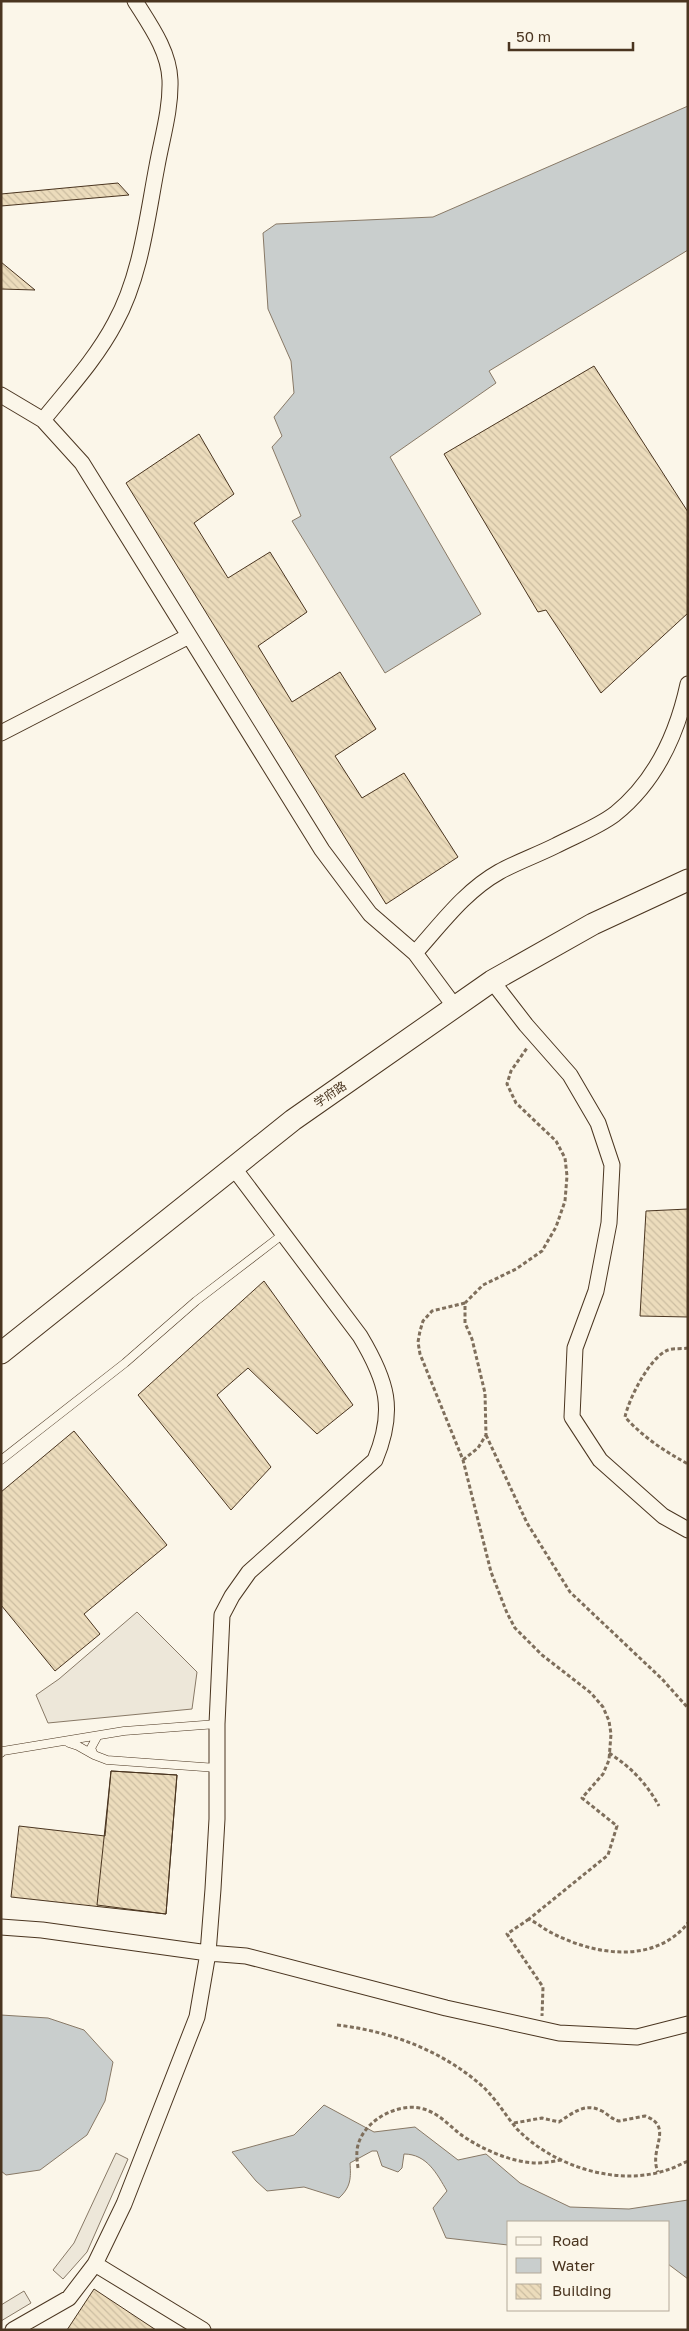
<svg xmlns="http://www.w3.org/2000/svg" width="689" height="2331" font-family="'Golos Text','Noto Sans SC',sans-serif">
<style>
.parking{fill:#ede7d9;stroke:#887966}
.water{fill:#c9cecd;stroke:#887966}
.building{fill:url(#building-back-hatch);stroke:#4a3520}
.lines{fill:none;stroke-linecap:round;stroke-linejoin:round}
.lane-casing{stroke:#4a3520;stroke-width:9}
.street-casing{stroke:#4a3520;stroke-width:17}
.secondary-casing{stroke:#4a3520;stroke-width:23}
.path{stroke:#7f6f5c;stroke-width:3;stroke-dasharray:4 2.5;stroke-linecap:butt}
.lane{stroke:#fbf6e9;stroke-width:8}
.street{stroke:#fbf6e9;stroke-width:15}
.secondary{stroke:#fbf6e9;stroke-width:21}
.labels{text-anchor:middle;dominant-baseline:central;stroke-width:4;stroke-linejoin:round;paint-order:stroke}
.street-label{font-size:12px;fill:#4a3520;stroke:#fbf6e9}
</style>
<defs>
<pattern id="building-back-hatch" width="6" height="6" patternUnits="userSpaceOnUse" patternTransform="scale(1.25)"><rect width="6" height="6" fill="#ecdcbc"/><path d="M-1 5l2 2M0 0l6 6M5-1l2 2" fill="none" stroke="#ccbda1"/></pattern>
</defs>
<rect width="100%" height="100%" fill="#fbf6e9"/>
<path class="parking" d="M137,1612L197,1672L192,1709L48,1723L36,1695L59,1679Z
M116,2153L128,2159L87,2252L63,2279L53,2270L74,2243Z
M24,2291L31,2303L1,2321V2305Z"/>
<path class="water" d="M688,106V250L489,371L496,383L390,457L481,614L385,673L292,521L301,516L272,447L282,436L274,417L294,393L291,361L268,309L263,233L276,224L433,217Z
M1,2015L48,2018L84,2030L113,2062L105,2101L87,2135L40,2170L6,2175L1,2171Z
M324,2105L374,2132L415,2127L458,2160L486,2154L520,2183L570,2207L629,2209L688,2200V2279L668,2264V2222H508V2245L446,2238L433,2208L447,2191C437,2174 427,2154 404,2154L402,2168L398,2172L382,2166L377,2151H372L350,2163C351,2178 351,2187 339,2198L304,2187L267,2191L256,2181L232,2152L294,2135Z"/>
<path class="building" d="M118,183L129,195L1,206V194Z
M1,262L35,290L1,289Z
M594,366L688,512V613L601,693L546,610L538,612L444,454Z
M199,434L234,494L194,523L228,578L270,552L307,612L258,646L292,702L340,672L376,729L335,756L362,798L404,773L458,857L386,904L126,483Z
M688,1209V1317L640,1316L646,1211Z
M264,1281L353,1405L317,1434L248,1368L217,1395L271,1467L231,1510L138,1395Z
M74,1431L167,1545L84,1614L100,1634L55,1671L1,1605V1492Z
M111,1771L177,1775L166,1914L97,1905Z
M111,1771L177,1775L166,1914L11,1897L19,1826L105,1836Z
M94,2289L156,2330H67Z"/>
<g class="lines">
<defs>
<path id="lane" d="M1,1460L125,1363L196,1301L282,1235
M97,1737L91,1748L94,1755L107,1760L217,1768
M69,1743L78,1746L94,1755
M1,1753L3,1751L124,1731L217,1724"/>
<path id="street" d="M1,395L43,420L82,463L322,850L370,914L415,953L455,1007
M43,420C68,389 96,359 115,323C141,276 147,218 157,166C162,138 171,109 170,80C169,51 150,25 135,1
M1,733L189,636
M415,953C441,924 465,891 499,872C517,862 537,855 555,846C574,836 598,827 615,814C656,781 677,735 688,684
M492,981L526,1025L570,1075L598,1123L612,1165L609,1223L596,1291L575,1348L572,1417L600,1460L663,1516L688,1530
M1,1927L42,1930L208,1953L246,1956L446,2008L559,2033L637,2037L688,2024
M95,2264L203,2330
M13,2330L69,2298L95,2264L124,2204L197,2017L208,1953L213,1889L217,1819V1724L222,1615L232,1596L249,1572L375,1460C396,1410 387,1381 360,1336L233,1167"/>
<path id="secondary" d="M1,1353L293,1120L492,981L593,924L688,880"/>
</defs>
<use href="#lane" class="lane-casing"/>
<use href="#street" class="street-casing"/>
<use href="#secondary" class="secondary-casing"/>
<path class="path" d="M465,1303L432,1311L423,1321L420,1331L418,1342L420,1354L463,1460L491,1572L507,1613L515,1628L542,1655L591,1693L603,1707L609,1721L611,1734L609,1760L603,1774L582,1798L617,1826L608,1855L529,1919C537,1923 544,1929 552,1933C594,1955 654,1965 688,1923
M688,1348C682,1349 674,1348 668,1350C650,1357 629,1398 625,1417C643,1437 664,1451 688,1464
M486,1435L527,1523L570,1592L662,1679L688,1708
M463,1460L478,1448L486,1435L485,1393L472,1339L465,1323V1303L483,1285L516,1269L542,1251L556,1227L565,1201L567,1176L565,1158L556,1141L516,1103L507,1084L511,1071L527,1048
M609,1753C631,1767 647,1784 659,1806
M529,1919L507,1934L543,1987L542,2016
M337,2025C389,2031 441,2050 481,2085C495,2097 505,2115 517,2129C553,2166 617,2187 667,2170C674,2168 681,2164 688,2161
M514,2123L542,2118L559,2122C573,2113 585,2102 602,2111C608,2114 611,2119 619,2121L645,2116C675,2127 648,2149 658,2172
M358,2168C357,2160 356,2152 358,2145C365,2118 404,2099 429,2111C441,2116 450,2126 460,2134C481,2149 512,2163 538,2163C546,2163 554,2161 561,2160"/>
<use href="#lane" class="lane"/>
<use href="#street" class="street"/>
<use href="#secondary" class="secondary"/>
</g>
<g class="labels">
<g class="street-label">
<text transform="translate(330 1094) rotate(-34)">学府路</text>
</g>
</g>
<rect width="689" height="2331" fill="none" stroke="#4a3520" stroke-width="5"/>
<rect x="507" y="2221" width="162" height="90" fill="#fbf6e9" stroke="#b4a999"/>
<rect x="516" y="2237" width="25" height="8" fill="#fbf6e9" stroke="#b4a999"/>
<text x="552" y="2246" font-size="15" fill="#4a3520">Road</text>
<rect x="516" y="2258" width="25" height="15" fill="#c9cecd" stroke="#b4a999"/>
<text x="552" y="2271" font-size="15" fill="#4a3520">Water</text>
<rect x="516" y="2284" width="25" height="15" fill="url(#building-back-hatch)" stroke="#b4a999"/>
<text x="552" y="2296" font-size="15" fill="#4a3520">Building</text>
<path d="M509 42v8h124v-8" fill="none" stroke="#4a3520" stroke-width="2.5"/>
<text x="516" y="42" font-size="15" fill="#4a3520" stroke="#fbf6e9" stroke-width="4" paint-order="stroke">50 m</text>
</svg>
